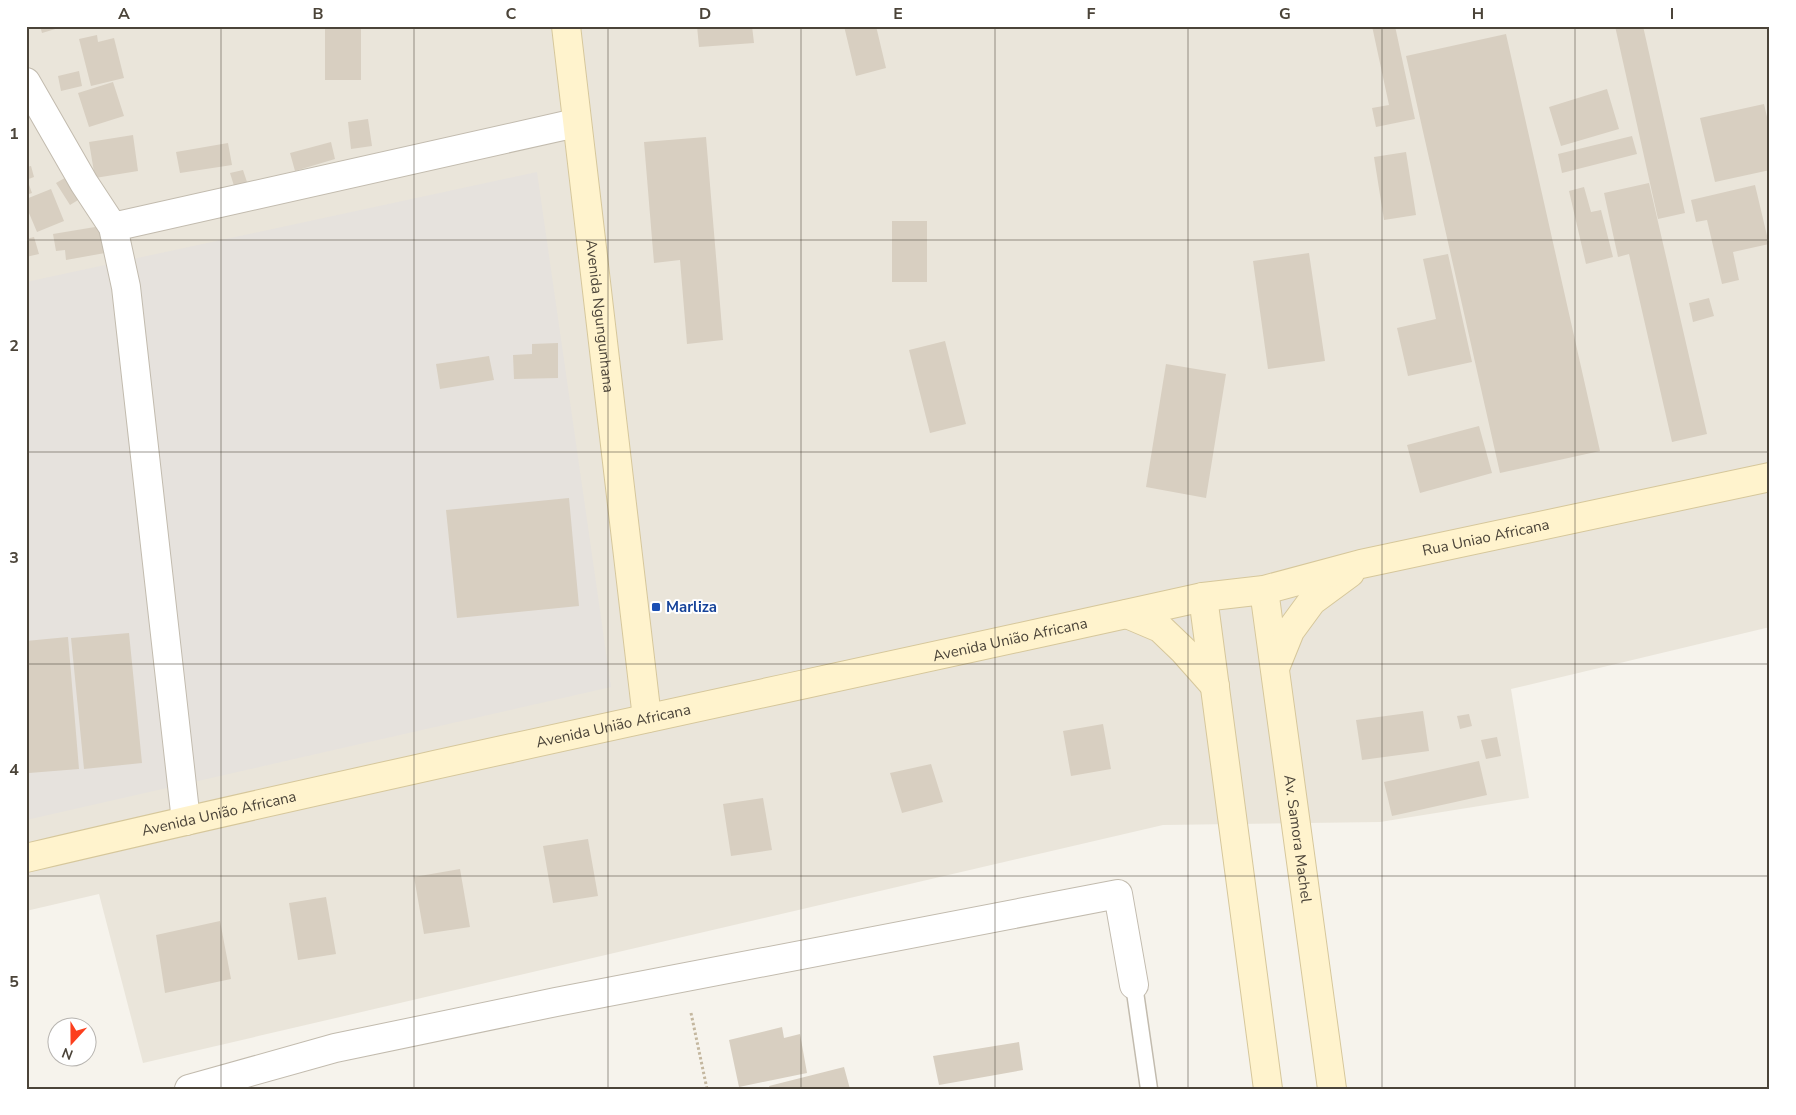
<svg xmlns="http://www.w3.org/2000/svg" width="1796" height="1115" font-family="'Nunito Sans',sans-serif">
<style>
.residential{fill:#eae5da}
.industrial{fill:#e6e2dd}
.building{fill:#d8cfc1}
.lines{fill:none;stroke-linecap:round;stroke-linejoin:round}
.lane-casing{stroke:#c2bbae;stroke-width:19}
.street-casing{stroke:#c2bbae;stroke-width:30}
.secondary-casing{stroke:#d6c79b;stroke-width:30}
.path{stroke:#c4b79f;stroke-width:3;stroke-dasharray:2.5 2.5;stroke-linecap:butt}
.lane{stroke:#fff;stroke-width:16}
.street{stroke:#fff;stroke-width:28}
.secondary{stroke:#fff3cd;stroke-width:28}
.grid{fill:none;stroke:#4b4439;stroke-width:1;stroke-opacity:0.55}
.transit-dot{fill:#1a4fb4;stroke:#fff;stroke-width:2}
.labels{text-anchor:middle;dominant-baseline:central;stroke-width:4;stroke-linejoin:round;paint-order:stroke}
.street-label{font-size:15px;fill:#4b4439;stroke:#fff}
.transit-label{font-size:15px;font-weight:bold;fill:#164399;stroke:#fff;text-anchor:start}
.neatline{fill:none;stroke:#4b4439;stroke-width:2}
.grid-label{font-size:16px;text-anchor:middle;font-weight:bold;fill:#4b4439}
</style>
<rect width="100%" height="100%" fill="#f6f3ec"/>
<path class="residential" d="M26,26H1770V627L1511,689L1529,798L1380,822L1163,825L143,1063L99,894L26,911Z"/>
<path class="industrial" d="M537,172L611,687L26,820V282Z"/>
<path class="building" d="M40,26H62V27L42,33Z
M325,26H361V80H325Z
M697,26H752L754,43L699,47Z
M844,26H876L886,68L856,76Z
M1372,26H1395L1415,119L1376,127L1372,108L1389,105Z
M1615,26H1643L1685,213L1658,219Z
M1506,34L1600,451L1500,473L1406,56Z
M97,35L98,42L114,38L124,78L91,86L79,39Z
M79,71L82,86L61,91L58,76Z
M113,82L124,116L89,127L78,93Z
M1607,89L1619,129L1561,146L1549,107Z
M1764,104L1770,130V170L1715,182L1700,118Z
M368,119L372,146L351,149L348,122Z
M133,135L138,171L95,178L89,142Z
M1632,136L1637,154L1562,173L1558,154Z
M706,137L723,340L687,344L680,260L654,263L644,142Z
M331,142L335,159L295,171L290,153Z
M228,143L232,165L180,173L176,152Z
M1406,152L1416,215L1384,220L1374,157Z
M31,166L34,177L26,180V167Z
M243,170L248,185L235,189L230,173Z
M70,175L83,197L70,205L56,183Z
M28,182L32,193L26,195V183Z
M1649,183L1707,434L1672,442L1629,254L1618,257L1604,193Z
M1755,185L1769,244L1733,252L1739,280L1722,284L1707,220L1696,222L1691,200Z
M1584,187L1591,212L1601,210L1613,257L1586,264L1569,191Z
M51,189L64,221L37,232L26,206V199Z
M892,221H927V282H892Z
M101,226L105,253L66,260L65,250L56,251L53,234Z
M34,237L39,254L26,257V239Z
M1309,253L1325,361L1268,369L1253,261Z
M1448,254L1472,362L1408,376L1397,328L1436,319L1423,259Z
M1709,298L1714,316L1693,322L1689,303Z
M945,341L966,424L930,433L909,350Z
M558,343V378L514,379L513,355L532,354V344Z
M489,356L494,380L440,389L436,364Z
M1166,364L1226,374L1206,498L1146,487Z
M1479,426L1492,473L1420,493L1407,445Z
M569,498L579,606L457,618L446,510Z
M129,633L142,763L84,769L71,638Z
M68,637L79,769L29,773L26,737V641Z
M1423,711L1429,751L1362,760L1356,720Z
M1469,714L1472,726L1460,729L1457,716Z
M1103,724L1111,769L1071,776L1063,731Z
M1497,737L1501,756L1486,759L1481,740Z
M1479,761L1487,795L1392,816L1384,782Z
M931,764L943,802L902,813L890,773Z
M763,798L772,850L731,856L723,804Z
M588,839L598,896L553,903L543,846Z
M460,869L470,927L424,934L414,877Z
M326,897L336,954L298,960L289,903Z
M220,921L231,979L165,993L156,935Z
M782,1027L784,1038L800,1034L807,1073L739,1087L729,1040Z
M1019,1042L1023,1070L939,1085L933,1056Z
M844,1067L850,1089H770L769,1086Z"/>
<g class="lines">
<defs>
<path id="lane" d="M1134,985L1149,1089"/>
<path id="street" d="M26,82L84,183L113,227
M186,821L126,287L113,227L576,123
M189,1089L335,1048L556,1002L1118,894L1134,985"/>
<g id="secondary">
<path id="s1" d="M566,26L647,718"/>
<path id="s2" d="M1264,590L1332,1089"/>
<path d="M1203,597L1268,1089"/>
<path d="M1127,614L1160,628L1184,651L1215,686"/>
<path d="M1275,668L1290,631L1312,601L1350,573"/>
<path id="s3" d="M26,858C417,766 811,684 1203,597L1264,590L1361,564L1770,477"/>
</g>
</defs>
<use href="#lane" class="lane-casing"/>
<use href="#street" class="street-casing"/>
<use href="#secondary" class="secondary-casing"/>
<path class="path" d="M691,1013L707,1089"/>
<use href="#lane" class="lane"/>
<use href="#street" class="street"/>
<use href="#secondary" class="secondary"/>
</g>
<path class="grid" d="M221,26V1089M414,26V1089M608,26V1089M801,26V1089M995,26V1089M1188,26V1089M1382,26V1089M1575,26V1089M26,240H1770M26,452H1770M26,664H1770M26,876H1770"/>
<rect class="transit-dot" x="651" y="602" width="10" height="10" rx="2.5"/>
<g class="labels">
<g class="street-label">
<text stroke="none"><textPath href="#s1" startOffset="292">Avenida Ngungunhana</textPath></text>
<text stroke="none"><textPath href="#s3" startOffset="1495">Rua Uniao Africana</textPath></text>
<text stroke="none"><textPath href="#s3" startOffset="1008">Avenida União Africana</textPath></text>
<text stroke="none"><textPath href="#s3" startOffset="602">Avenida União Africana</textPath></text>
<text stroke="none"><textPath href="#s3" startOffset="198">Avenida União Africana</textPath></text>
<text stroke="none"><textPath href="#s2" startOffset="251">Av. Samora Machel</textPath></text>
</g>
<g class="transit-label">
<text x="666" y="607">Marliza</text>
</g>
</g>
<rect width="1796" height="1115" fill="none" stroke="#ffffff" stroke-width="55"/>
<g transform="translate(72 1042) rotate(201)"><circle r="24" fill="#ffffff" stroke="#b7b4b0"/>
<path d="M0-4L9 19L0 12L-9 19Z" fill="#fc3f1d"/>
<text y="-8" font-size="14" font-weight="bold" text-anchor="middle" fill="#4b4439">N</text>
</g>
<rect x="28" y="28" width="1740" height="1060" class="neatline"/>
<g class="grid-label">
<text x="124" y="19">A</text>
<text x="318" y="19">B</text>
<text x="511" y="19">C</text>
<text x="705" y="19">D</text>
<text x="898" y="19">E</text>
<text x="1091" y="19">F</text>
<text x="1285" y="19">G</text>
<text x="1478" y="19">H</text>
<text x="1672" y="19">I</text>
<text x="14" y="139">1</text>
<text x="14" y="351">2</text>
<text x="14" y="563">3</text>
<text x="14" y="775">4</text>
<text x="14" y="987">5</text>
</g>
</svg>
